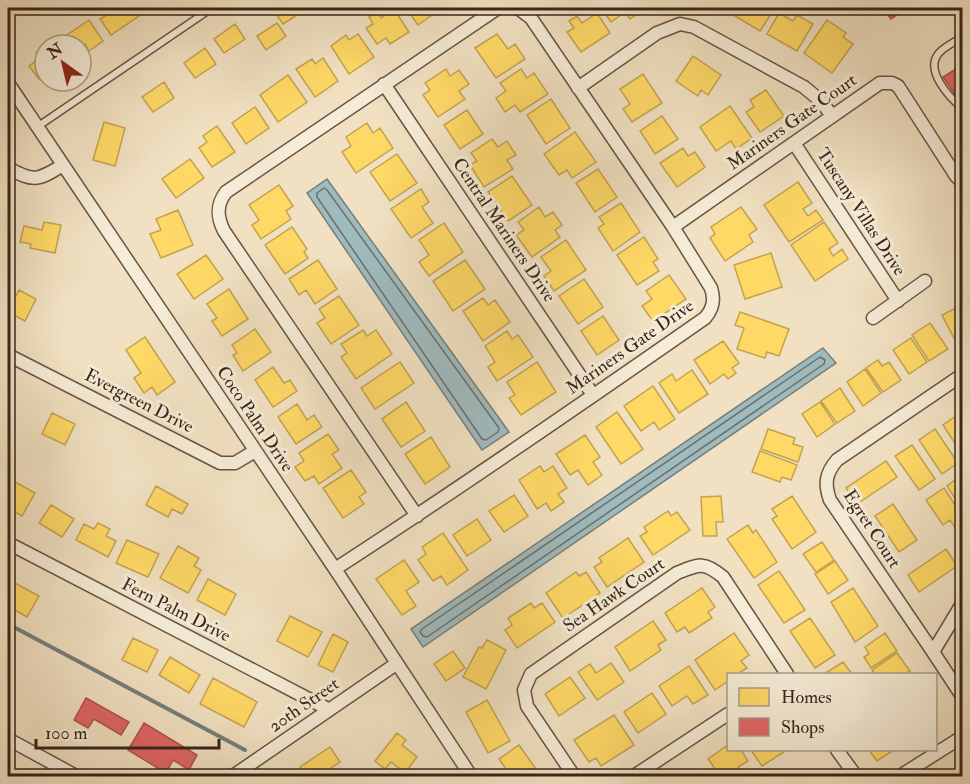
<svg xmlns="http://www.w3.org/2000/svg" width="970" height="784" font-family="'IM FELL Double Pica',serif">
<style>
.water{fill:#9fbbbe;stroke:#757f7c;stroke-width:1.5}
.homes{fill:#ffd966;stroke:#c3a34f;stroke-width:1.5}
.shops{fill:#e06666;stroke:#ad534f;stroke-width:1.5}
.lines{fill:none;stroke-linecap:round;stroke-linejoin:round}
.shore{stroke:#6b706c;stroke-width:1.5}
.stream{stroke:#757f7c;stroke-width:4}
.service-casing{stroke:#654;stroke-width:9}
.minor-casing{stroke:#654;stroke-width:15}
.service{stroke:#f6ecd7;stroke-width:6}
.minor{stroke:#f6ecd7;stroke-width:12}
.labels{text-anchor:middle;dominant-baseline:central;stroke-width:6;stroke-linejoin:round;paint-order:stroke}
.street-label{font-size:18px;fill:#37261a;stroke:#f6ecd7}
</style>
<rect width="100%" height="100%" fill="#f1e1c2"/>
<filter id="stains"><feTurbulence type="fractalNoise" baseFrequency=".00333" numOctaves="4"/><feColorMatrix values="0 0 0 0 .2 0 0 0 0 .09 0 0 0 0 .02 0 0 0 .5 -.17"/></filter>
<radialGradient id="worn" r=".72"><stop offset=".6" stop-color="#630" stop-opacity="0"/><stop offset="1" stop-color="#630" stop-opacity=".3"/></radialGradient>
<path class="water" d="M327,179L509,432L482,450L307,193Z
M823,348L836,363L423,647L411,629Z"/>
<path class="homes" d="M101,8H134L139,16L111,35L100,19L107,15Z
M272,8H308L283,24Z
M406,8H440L441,9L418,25Z
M601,8H644L645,9L630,19L625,12L611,22Z
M733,8H775L760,31L730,13Z
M394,9L409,32L390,44L386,38L377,44L366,28L373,24L369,17L377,12L381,18Z
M597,13L610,33L581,52L567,32L574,28L569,21L577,16L582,23Z
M779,13L793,21L797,15L813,24L797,51L767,34Z
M89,20L103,41L89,51L85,44L81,47V45H65L61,39Z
M827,20L846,33L843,37L853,44L832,73L804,53Z
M277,23L286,36L266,50L257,36Z
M235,24L245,39L224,53L214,39Z
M358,34L374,57L349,74L331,46L346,35L349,40Z
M497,34L508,49L515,44L525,59L496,78L475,48Z
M45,47V75L39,79L29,66L40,58L36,53Z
M205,48L216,64L195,78L184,63Z
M693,56L721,75L708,95L701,90L698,96L676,81Z
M323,58L338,81L315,97L296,69L312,59L315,64Z
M446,69L450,76L459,70L469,84L459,91L465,99L438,117L423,95L430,90L425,83Z
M521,69L527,78L534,73L548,94L520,112L515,105L505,112L496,98L506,91L500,83Z
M643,74L662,103L632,122L623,109L630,104L620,89Z
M288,75L307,102L278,122L260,95Z
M164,82L174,98L153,112L142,97Z
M766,90L784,116L760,132L746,112L754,107L750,100Z
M551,99L570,128L546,144L527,115Z
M730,106L752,138L736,149L731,141L716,151L700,127Z
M255,107L269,128L246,144L232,123Z
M467,110L483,134L460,149L444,125Z
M662,116L678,139L655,154L640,131Z
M104,122L125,128L115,166L93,160Z
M367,123L373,133L380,128L393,148L356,173L342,152L351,146L346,137Z
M217,126L235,152L212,167L199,148L207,142L203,136Z
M575,132L596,162L572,178L567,170L559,175L544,154Z
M492,139L498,147L507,141L516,155L507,160L513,169L484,187L470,165L477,161L471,153Z
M683,148L688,156L695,152L705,167L677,187L660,163Z
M397,154L417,183L390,201L370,172Z
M190,159L204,178L176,198L162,179Z
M598,169L617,197L595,212L576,183Z
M512,176L532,205L508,221L488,192Z
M798,182L812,203L803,209L808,216L816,210L823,220L789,242L764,205Z
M279,185L293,206L286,211L291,219L261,239L252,225L259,220L249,205Z
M421,189L429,202L422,207L433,223L411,238L391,209Z
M8,200L14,204L8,216Z
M621,203L640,232L613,251L598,228L604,224L599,217Z
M539,207L545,217L553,212L562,225L555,230L560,237L532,257L516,235L524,230L518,222Z
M741,207L757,229L749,235L753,242L725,261L710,238L715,234L711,227Z
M178,210L193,245L161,258L150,234L161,230L156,219Z
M44,222L61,225L55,253L30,248L31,244L20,242L24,226L42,230Z
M824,222L838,243L829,249L833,256L842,249L848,259L815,281L791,245Z
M444,223L463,252L429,276L419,262L429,255L419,240Z
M292,227L307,249L304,252L308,258L285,274L265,245Z
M644,237L658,259L653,262L659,271L637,285L617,255Z
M566,240L586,270L554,291L544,276L551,271L541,257Z
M771,253L782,287L745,299L734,265Z
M206,255L223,279L194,299L177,274Z
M318,260L337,289L315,304L306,290L299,295L289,279Z
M465,260L485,289L453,311L433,281Z
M669,275L686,299L653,321L642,306L652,299L646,291Z
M584,279L603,307L578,324L559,296Z
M229,289L248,319L222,336L212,321L217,318L207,304Z
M19,290L36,299L25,321L8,312V298L13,301Z
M339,296L359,325L331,344L317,323L325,318L319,309Z
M483,298L488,305L495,300L510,322L483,341L463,311Z
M962,305V339L956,342L942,315Z
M740,312L789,329L779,356L767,352L765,358L737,349L744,328L735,325Z
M603,316L619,340L597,355L581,331Z
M930,323L948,349L929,361L912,335Z
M255,329L271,352L243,371L233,355L237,353L232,345Z
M363,330L367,336L376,330L392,354L356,379L341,357L347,353L341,344Z
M507,331L512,339L518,335L533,357L497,381L488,367L495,362L485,346Z
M145,337L175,382L157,395L152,387L144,393L134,378L141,373L126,350Z
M911,338L927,362L909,374L893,350Z
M723,341L739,363L732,368L736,373L728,379L724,374L710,384L694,360Z
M878,360L882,366L889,362L901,380L883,392L866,368Z
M400,362L414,383L375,409L361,388Z
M537,362L556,392L521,415L509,398L515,395L507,382Z
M273,367L284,383L290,380L297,391L273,407L255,380Z
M865,369L881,393L863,406L847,382Z
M692,370L708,394L679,413L659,383L672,374L676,381Z
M653,386L675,419L659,430L654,422L641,431L624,406Z
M840,388L855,411L837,423L821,401Z
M406,402L425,431L401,447L382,419Z
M820,402L835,424L817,437L802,414Z
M297,404L307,420L314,415L322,427L296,444L278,417Z
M617,412L643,449L621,464L596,427Z
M52,413L75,424L65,445L42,434Z
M959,414L962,419V454L943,425Z
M768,429L795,438L793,444L803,447L798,462L761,449Z
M935,429L958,463L942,474L919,440Z
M328,434L339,450L332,454L342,468L319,484L314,476L305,481L295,467L304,461L299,453Z
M585,435L600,457L593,462L602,475L588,485L578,470L570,475L556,454Z
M431,437L450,467L425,484L405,454Z
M912,445L935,479L919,490L895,456Z
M760,451L797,465L791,480L782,477L780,482L752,472Z
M886,461L897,477L857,504L846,488Z
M540,466L544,472L553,466L567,488L558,494L564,502L551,511L546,503L537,509L519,480Z
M351,470L366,492L359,497L364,504L343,518L323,488Z
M962,475V509L947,486Z
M8,478L35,493L22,516L8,508Z
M156,486L188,504L182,514L172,509L168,517L146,505Z
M944,488L962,516V525L956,529L950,520L943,525L926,500Z
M514,495L528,516L504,532L489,511Z
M721,496L723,522H716L717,536H703L701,497Z
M792,496L816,532L792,549L772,519L777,516L772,509Z
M893,504L917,540L899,552L875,516Z
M51,505L74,519L62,537L39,523Z
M668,511L671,516L677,512L690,530L653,555L640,536L647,532L644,527Z
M477,519L491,540L467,556L453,535Z
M98,523L110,529L106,536L116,541L108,557L76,540L84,524L94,529Z
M748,525L753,533L756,530L777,562L754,578L727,539Z
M443,533L468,570L447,585L441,576L433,581L418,560L426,554L422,547Z
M628,538L644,562L607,587L594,567L602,562L599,558Z
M127,540L159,554L148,577L116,563Z
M822,542L834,560L816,572L803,554Z
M178,546L199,558L194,566L201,570L188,593L160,578Z
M946,549L957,566L919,592L908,575Z
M404,560L419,582L406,591L416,606L402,615L376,579Z
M835,561L848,580L828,594L815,574Z
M779,571L805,610L784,623L758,585Z
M576,572L579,576L586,572L600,593L563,618L546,593Z
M208,579L236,594L225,615L197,600Z
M11,581L39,596L27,617L8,606V587Z
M702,588L715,607L708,612L712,618L689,633L685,627L677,632L665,613Z
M853,588L878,626L855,642L831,602Z
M531,603L534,608L542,603L555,622L517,648L505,630L512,625L508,618Z
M290,616L322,632L308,657L277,641Z
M810,618L835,655L815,668L790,631Z
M653,621L666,640L658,645L661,650L630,671L615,647Z
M734,633L749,655L741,661L747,668L737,674H728V681L715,690L695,660Z
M885,633L897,651L871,668L864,657L869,654L865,647Z
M333,634L348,642L333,672L318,665Z
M133,638L158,650L147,672L122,660Z
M487,640L506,650L486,689L463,677L479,647L482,648Z
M453,651L465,668L446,681L434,664Z
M897,653L910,671L905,674H875L872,670Z
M170,657L200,675L189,693L159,675Z
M843,662L852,674H824Z
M611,663L624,682L597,700L578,672L590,664L596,673Z
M689,666L708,695L693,704L687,696L672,706L659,686Z
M570,677L585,698L559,716L545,694Z
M213,678L257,702L244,727L200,704Z
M652,693L666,714L638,733L624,712Z
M487,700L510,741L488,753L466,712Z
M614,715L634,745L601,766L596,758L589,762L574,740Z
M397,733L406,740L402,745L417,757L405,773L391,762L385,769L375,761Z
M519,745L541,776H511L499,759Z
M728,745V750H741L748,761L738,767L743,774L740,776H720L708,759Z
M330,747L340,762L319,776H306L300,767Z
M751,750H787L762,766Z
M869,750H894L877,761Z
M956,769L961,776H945Z"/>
<path class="shops" d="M883,8H907L891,19Z
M962,65V96L958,99L943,77Z
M86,698L129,722L121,735L94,719L88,728L74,720Z
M144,723L197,755L189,770L173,760L166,773L128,750Z"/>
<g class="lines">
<path class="shore" d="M324,188L327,190L499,428L498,432L486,440L482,439L317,197V193Z
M820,357L825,360L824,364L427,637L423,636L420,632L422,629Z"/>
<path class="stream" d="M8,624L245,750
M287,773L292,776"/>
<defs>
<path id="service" d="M962,37C955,42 944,47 939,53C924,70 949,97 962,108
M37,127L212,8"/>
<path id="minor" d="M8,83L335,569L471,776
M384,84L593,395
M578,88L657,33L680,24L694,27L804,87L821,101L832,116
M794,143L898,301
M8,168C34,182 37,181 63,165
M673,227L880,83H892L898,86L956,176L962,182
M873,318L925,281
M8,355L220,463H235L255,451
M962,375L837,460C826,473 824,483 830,500L933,652L962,604
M417,516L224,231C217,217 216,205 226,192L498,8
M8,543L328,709
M335,569C460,488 583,403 705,318C713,309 715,300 711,288L673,227L531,18L518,8
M933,652L962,696
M8,739L76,776
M837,750L856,776
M233,776L396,664
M574,776L527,706L524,690L531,674L677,573C699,564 704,561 723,577L787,674
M634,776L728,714
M900,776L962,737"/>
</defs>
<use href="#service" class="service-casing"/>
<use href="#minor" class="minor-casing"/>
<use href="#service" class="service"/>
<use href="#minor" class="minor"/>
</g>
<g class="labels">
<g class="street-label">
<text transform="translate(792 122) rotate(-35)">Mariners Gate Court</text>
<text transform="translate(861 212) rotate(57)">Tuscany Villas Drive</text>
<text transform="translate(504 230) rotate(56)">Central Mariners Drive</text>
<text transform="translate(630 347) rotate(-35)">Mariners Gate Drive</text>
<text transform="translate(139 401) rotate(27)">Evergreen Drive</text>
<text transform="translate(255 419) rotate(56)">Coco Palm Drive</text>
<text transform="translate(872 529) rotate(57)">Egret Court</text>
<text transform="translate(614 595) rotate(-34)">Sea Hawk Court</text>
<text transform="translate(176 610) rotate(27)">Fern Palm Drive</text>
<text transform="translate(304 705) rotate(-35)">20th Street</text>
</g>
</g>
<rect width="970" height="784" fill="none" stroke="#f1e1c2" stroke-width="30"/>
<rect x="9" y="9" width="952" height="766" fill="none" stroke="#37261a" stroke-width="3"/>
<rect x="15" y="15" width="940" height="754" fill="none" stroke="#37261a" stroke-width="1.5"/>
<rect x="727" y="673" width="210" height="78" fill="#f6ecd7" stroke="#aa9d8b" stroke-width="1.5"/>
<rect x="739" y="688" width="30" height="18" fill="#ffd966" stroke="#aa9d8b" stroke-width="1.5"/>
<text x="781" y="703" font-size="18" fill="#37261a">Homes</text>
<rect x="739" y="718" width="30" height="18" fill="#e06666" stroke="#aa9d8b" stroke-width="1.5"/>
<text x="781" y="733" font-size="18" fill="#37261a">Shops</text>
<g transform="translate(63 63) rotate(326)"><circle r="28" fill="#f6ecd7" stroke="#aa9d8b" stroke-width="1.5"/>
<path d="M0-4.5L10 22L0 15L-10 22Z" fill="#8f2418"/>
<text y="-9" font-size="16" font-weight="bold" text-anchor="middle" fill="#37261a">N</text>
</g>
<path d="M36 739v9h183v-9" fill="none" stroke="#37261a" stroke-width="3"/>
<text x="45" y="739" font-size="18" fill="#37261a" stroke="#f6ecd7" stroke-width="4.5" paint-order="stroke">100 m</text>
<rect width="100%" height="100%" filter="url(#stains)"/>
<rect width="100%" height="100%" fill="url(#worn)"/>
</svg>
